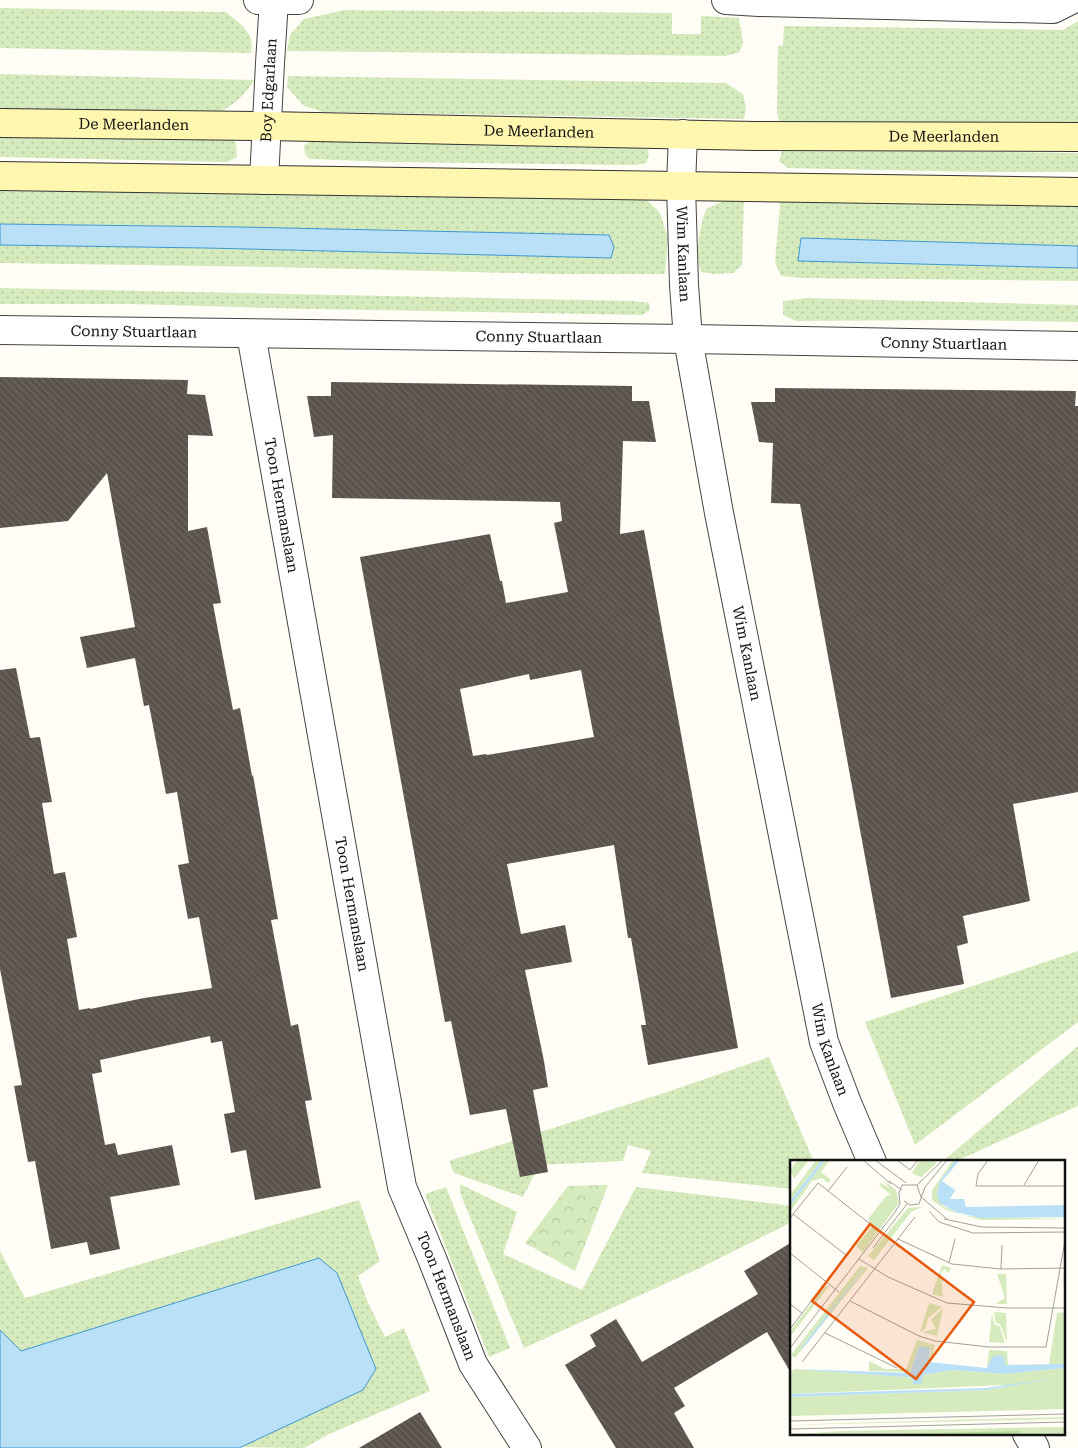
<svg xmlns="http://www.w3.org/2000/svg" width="1078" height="1448" font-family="'Roboto Serif',serif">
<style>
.grass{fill:url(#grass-dots)}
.park{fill:url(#park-crowns)}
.water{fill:#b9e0f7;stroke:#3f96cf}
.building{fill:url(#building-back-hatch);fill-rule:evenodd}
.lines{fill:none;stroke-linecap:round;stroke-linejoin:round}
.street-casing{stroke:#444;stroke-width:30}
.secondary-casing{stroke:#333;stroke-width:30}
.street{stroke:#fff;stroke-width:28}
.secondary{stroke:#fff6b0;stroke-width:28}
.labels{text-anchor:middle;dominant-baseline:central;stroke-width:5;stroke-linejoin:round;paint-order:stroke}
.street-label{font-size:15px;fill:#111;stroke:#fff}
.inset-road{fill:none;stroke:#a09f9a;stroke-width:1}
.view{fill:#e8590c;fill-opacity:0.15;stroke:#e8590c;stroke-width:2.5}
.inset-edge{fill:none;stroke:#111;stroke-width:2.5}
</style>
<defs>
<pattern id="grass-dots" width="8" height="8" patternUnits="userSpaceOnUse" patternTransform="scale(1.25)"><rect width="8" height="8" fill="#d5ebbd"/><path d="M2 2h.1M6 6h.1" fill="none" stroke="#b6c8a1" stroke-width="1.8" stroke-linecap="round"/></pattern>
<pattern id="park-crowns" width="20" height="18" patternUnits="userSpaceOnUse" patternTransform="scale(1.25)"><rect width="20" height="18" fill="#d5ebbd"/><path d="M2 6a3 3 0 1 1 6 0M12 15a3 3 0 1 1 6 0" fill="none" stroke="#b6c8a1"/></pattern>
<pattern id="building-back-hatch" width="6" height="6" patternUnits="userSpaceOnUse" patternTransform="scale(1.25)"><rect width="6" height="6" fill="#5a524d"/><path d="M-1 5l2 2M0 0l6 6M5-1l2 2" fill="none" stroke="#6d6662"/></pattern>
</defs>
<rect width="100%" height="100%" fill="#fffdf5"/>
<path class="grass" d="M0,8L226,12C241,25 255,32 251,53L0,48Z
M345,10L672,13V34H701V16L739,18L743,42L740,52L725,56L287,51L290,35L304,19Z
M1078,21V125H780L777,112L778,46L783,45L784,26L1063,30Z
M0,74L254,80C246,94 235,104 220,112L0,109Z
M288,76L726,83L743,94L746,107L744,119L323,112L304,106L287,87Z
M0,135L231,137L236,143L237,157L227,162L0,157Z
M316,139L641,144L647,148L649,155L646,163L634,165L390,162L310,159L305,154L304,146L309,141Z
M795,150L1078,153V172H981L788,168L779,161L782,151Z
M0,184L640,193L660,213L668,238L665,274H554L274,267L0,263V245L206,248L611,258L614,247L608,235L240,227L0,224Z
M781,194L1078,205V246L802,238L798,261L1078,268V281L803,278L781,276L775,262Z
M744,196L742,265L733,273L714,274L701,272C694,252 700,228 706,209L728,199Z
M0,288L635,301L649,303L650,310L642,315L310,309L130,304H0Z
M806,298L1078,305V322L954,320L796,321L783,315V301Z
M1078,951V1022L915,1145L865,1022Z
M1078,1046V1106L954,1162H942Z
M769,1057L814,1162H792V1189L642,1173L651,1151L628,1145L623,1161L539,1165L523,1197L454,1173L449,1161L664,1093Z
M460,1184L517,1212L503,1254L582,1290L636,1187L792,1206V1222L700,1268L524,1348L460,1193Z
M446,1187L510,1348L489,1357L425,1194Z
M359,1200L380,1261L358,1276L369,1305L385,1337L404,1328L430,1391L329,1434L304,1448L239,1447L363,1390L337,1273L319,1258L21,1351L0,1330V1251L25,1298Z"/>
<path class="park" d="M608,1185L575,1271L525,1243L568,1186Z"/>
<path class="water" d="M0,224L240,227L609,235L614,247L611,258L206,248L0,245Z
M801,238L1078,246V268L798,261Z
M319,1258L337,1273L376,1369L363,1390L239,1448H0V1330L21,1351Z"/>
<path class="building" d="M0,377L188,380L187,394L205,395L213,436L188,435V531L207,527L221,603L213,604L233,710L240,708L252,776L253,775L278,919L271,920L291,1026L298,1024L312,1100L305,1101L321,1188L255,1200L246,1150L231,1153L224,1114L235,1112L222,1041L211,1043L210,1036L100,1060L102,1072L92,1074L105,1145L115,1143L118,1155L172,1145L180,1185L110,1197L120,1249L90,1255L87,1242L51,1249L35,1161L28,1162L14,1086L22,1085L0,969V670L16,668L30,738L40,737L52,802L42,803L54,874L65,872L77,937L67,939L79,1010L90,1008V1009L144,998L212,988L199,917L188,919L178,865L189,863L177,792L166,794L149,705L144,706L135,658L87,668L80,637L135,627L107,473L68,521L0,528Z
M331,382L632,386V401H649L656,442L623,441L620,534L644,530L738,1048L648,1065L641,1025H646L631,938H628L614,845L507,864L521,934L565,925L572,962L525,970L544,1061L548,1087L533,1090L548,1172L520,1177L506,1109L470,1115L451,1021L445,1022L360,557L490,534L500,581H502L506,603L568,592L554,523L562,521L560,502L332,498L333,435L314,437L307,396H331ZM581,670L594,737L487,755L486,754L473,756L460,689L529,674L530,680Z
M775,388L1076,391L1075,406H1078V792L1013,804L1030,901L963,916L968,943L957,946L964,984L891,998L800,504L771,503L773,443L759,442L751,402H775Z
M792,1242V1375L767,1332L674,1388L685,1406L674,1413L694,1448H616L565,1365L596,1346L590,1335L616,1319L642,1362L758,1294L744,1271Z
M420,1412L442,1448H359Z"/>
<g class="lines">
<defs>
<g id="street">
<path d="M258,0H299"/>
<path d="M726,0L759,2L1053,9L1071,0"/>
<path id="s1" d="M683,134L681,186L684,285L688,339L719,513L824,1042L847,1103L872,1162"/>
<path id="s2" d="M264,180L270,63L274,0"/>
<path id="s3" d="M0,330L688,339L1078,346"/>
<path id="s4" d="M251,334L402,1187L433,1261L473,1364L527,1448"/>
<path d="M1027,1434L1035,1448"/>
</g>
<g id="secondary">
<path id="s5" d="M0,123L267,126L755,136L1078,137"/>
<path d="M0,176L1078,192"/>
</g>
</defs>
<use href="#street" class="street-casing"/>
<use href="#secondary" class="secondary-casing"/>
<use href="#street" class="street"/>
<use href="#secondary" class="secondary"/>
</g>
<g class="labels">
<g class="street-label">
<text stroke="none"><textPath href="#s2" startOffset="90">Boy Edgarlaan</textPath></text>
<text stroke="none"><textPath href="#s5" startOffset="134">De Meerlanden</textPath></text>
<text stroke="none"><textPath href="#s5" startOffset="539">De Meerlanden</textPath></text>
<text stroke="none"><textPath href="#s5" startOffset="944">De Meerlanden</textPath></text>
<text stroke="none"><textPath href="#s1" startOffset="120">Wim Kanlaan</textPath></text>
<text stroke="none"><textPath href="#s3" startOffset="134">Conny Stuartlaan</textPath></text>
<text stroke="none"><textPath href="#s3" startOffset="539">Conny Stuartlaan</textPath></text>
<text stroke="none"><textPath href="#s3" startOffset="944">Conny Stuartlaan</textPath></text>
<text stroke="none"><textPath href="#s4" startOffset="174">Toon Hermanslaan</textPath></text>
<text stroke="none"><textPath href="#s1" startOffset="525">Wim Kanlaan</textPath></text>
<text stroke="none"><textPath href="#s4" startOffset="579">Toon Hermanslaan</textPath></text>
<text stroke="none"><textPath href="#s1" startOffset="930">Wim Kanlaan</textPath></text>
<text stroke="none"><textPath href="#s4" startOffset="984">Toon Hermanslaan</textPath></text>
</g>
</g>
<g transform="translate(790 1160)">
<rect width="275" height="275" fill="#fffdf5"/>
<path d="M8,0H19L4,19L0,10ZM26,0H32L0,41V35ZM35,0H40L31,12L41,20L38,23L32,18L22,21L0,52V46ZM130,0H145L146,4L131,17L122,13ZM163,0H166L150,21L148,35L153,46L165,52L176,56L275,59L191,60L156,50L142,40V30ZM94,21L106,30L109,43L73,92L66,86L82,67L78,59L96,36L101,35L89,25L91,23L99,28ZM132,47L121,52L84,100L78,96L118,48ZM152,105L161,108L158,113L155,109L151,112L153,137L142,134ZM70,106L78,108L5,198L1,195ZM72,110L73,111L7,193ZM207,114H216L217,144H205L215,138ZM35,126H39L0,177V171ZM139,143L152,147L138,158L136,168L130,172ZM153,148L147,176L132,172L146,169L141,160ZM204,152L216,153L217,182L210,164L206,163ZM275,152V204H259L267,153ZM202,153L204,164L210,167L215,183L199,182ZM127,180L145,185L141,202H139L141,190L129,186L120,212L79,211V201L95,209H116ZM199,190L217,191L218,205L197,208ZM275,219V249L0,256V237L196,230ZM275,257V259L0,265L22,264ZM275,267V275H0L50,271Z" fill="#d5ebbd" fill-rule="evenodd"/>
<path d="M231,271L228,275H85L106,274Z" fill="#b9dc9c"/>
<path d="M275,208V239L215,240L214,225L0,234V213L4,209L116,217L122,218L123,224L133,215L163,210L214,214Z" fill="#d5ebbd"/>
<path d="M32,0H35L0,46V41ZM166,0H170L152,21L165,30L160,39H174L176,47L275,45V57L191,58L165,52L150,43L147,34L150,21ZM73,110L19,181L7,193L72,110ZM129,186L140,188L139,202L197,208L202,197L208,195L214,197L215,205L275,204V208L214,214L163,210L133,215L131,224H123L122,218L116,217L4,209L120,213ZM275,217L196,230L0,237V234L195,228Z" fill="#b9e0f7"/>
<path class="inset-road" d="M73,0L101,24M85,0L116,23M107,0L120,10L128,0M198,0L188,14L186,26H275M99,21L112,30M127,25L153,0M234,25L249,0M135,27L157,0M38,31L57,7M114,41L120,45L129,44L135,27M139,51L149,62L183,73L275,72M3,54L56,95M0,58L28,23L80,64L0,169M154,59L192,67L275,68M108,79L162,104L211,109L275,108M83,88L117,44M0,93L49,132M69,99L98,117L157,143L217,148H275M159,103L165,79M211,109L212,85M60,141L129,176L145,181L199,187H256L275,81M0,144L12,153M35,173L107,208M0,188L105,52L110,44L109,33L112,25H127L131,37L157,59M12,202L125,57M0,261L275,254M0,269L275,262"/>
<path class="view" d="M80,64L184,142L126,219L22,141Z"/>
<rect width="275" height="275" class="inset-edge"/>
</g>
</svg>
